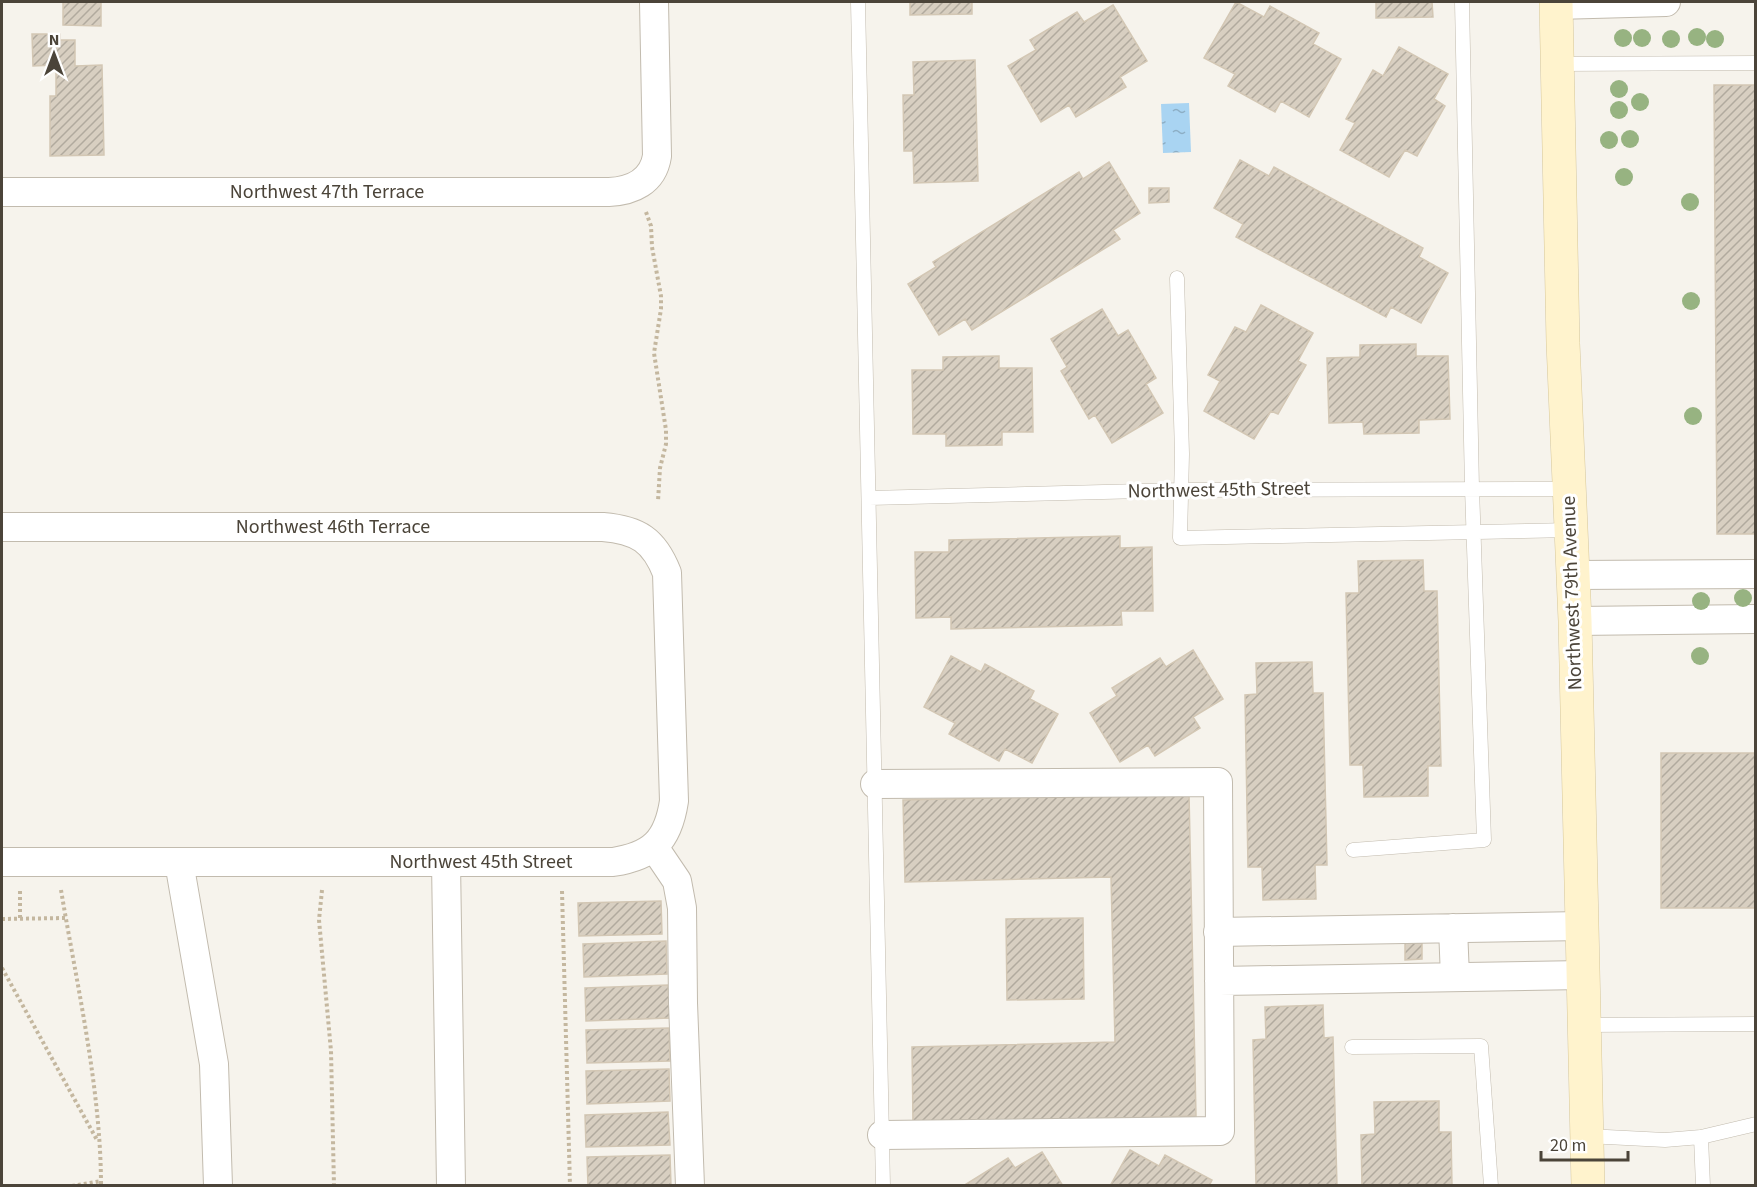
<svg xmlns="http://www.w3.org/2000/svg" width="1757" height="1187" font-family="'Source Sans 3',sans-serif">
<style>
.water{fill:url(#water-ripples)}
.building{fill:url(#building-hatch);stroke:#d3c7b4;stroke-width:1.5}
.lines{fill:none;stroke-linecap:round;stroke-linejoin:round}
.service-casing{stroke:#c2bbae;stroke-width:15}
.minor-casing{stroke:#c2bbae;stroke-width:30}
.secondary-casing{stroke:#d6c79b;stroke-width:34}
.path{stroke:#c4b79f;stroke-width:4;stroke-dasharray:3 3;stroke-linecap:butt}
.service{stroke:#fff;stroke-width:14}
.minor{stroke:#fff;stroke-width:28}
.secondary{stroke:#fff3cd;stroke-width:33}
.tree{fill:#97b381}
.labels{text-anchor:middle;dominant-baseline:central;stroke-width:6;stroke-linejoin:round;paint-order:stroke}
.street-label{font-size:20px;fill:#4b4439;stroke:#fff}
</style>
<defs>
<pattern id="water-ripples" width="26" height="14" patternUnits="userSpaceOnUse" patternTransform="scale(1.5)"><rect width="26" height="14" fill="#a9d4f2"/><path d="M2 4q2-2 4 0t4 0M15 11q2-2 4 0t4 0" fill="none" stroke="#8caec5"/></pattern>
<pattern id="building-hatch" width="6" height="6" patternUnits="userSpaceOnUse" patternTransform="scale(1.5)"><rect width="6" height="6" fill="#d8cfc1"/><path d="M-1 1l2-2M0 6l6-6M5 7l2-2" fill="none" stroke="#b1aa9e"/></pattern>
</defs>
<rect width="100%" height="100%" fill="#f6f3ec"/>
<path class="water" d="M1189,103L1191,152L1163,153L1161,104Z"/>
<path class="building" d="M63,2H101V26L63,25Z
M910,2H972V14L910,15Z
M1236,2L1264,17L1270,6L1319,33L1313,44L1341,59L1309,117L1281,101L1275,112L1228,86L1235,74L1204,58Z
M1376,2H1432L1433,17L1376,18Z
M1113,5L1147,61L1120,77L1126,87L1076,117L1069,105L1041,122L1008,66L1036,50L1030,40L1077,12L1084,22Z
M32,34H60V40H75V66L102,65L104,155L50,156V96H56V65L33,66Z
M1399,47L1448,74L1434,99L1445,106L1417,156L1405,150L1389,177L1340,150L1355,123L1346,119L1373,70L1383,76Z
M975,60L978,181L914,183L913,151H904L903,95H914L913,62Z
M1714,85H1756V534H1717Z
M1240,160L1269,176L1274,167L1423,248L1419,257L1448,273L1421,323L1391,307L1386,317L1236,237L1243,224L1214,208Z
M1109,162L1140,213L1113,230L1120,239L972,330L965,319L939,335L908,284L936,267L933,262L1079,172L1083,179Z
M1149,188H1169V202L1149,203Z
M1261,305L1313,333L1298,361L1306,365L1278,414L1271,411L1254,439L1204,411L1220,381L1208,375L1235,327L1246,332Z
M1102,309L1118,336L1128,330L1156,378L1146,384L1163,413L1112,443L1095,415L1089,419L1061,371L1067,367L1051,339Z
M1416,344V356H1448L1450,419L1419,420V433L1364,434L1363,422L1329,423L1327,358L1360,357V345Z
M999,356V368H1032L1033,432H1002V445L946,446V434H913L912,370H943V357Z
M1120,536V548L1152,547L1153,611H1121L1122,625L951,629V617L916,618L915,552H949V540Z
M1423,560L1424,591H1437L1441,766H1428V796L1364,797L1363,765H1350L1346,593H1359L1358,561Z
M1193,650L1223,699L1193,717L1200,728L1155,756L1148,745L1120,762L1090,713L1117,696L1112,688L1160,658L1166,667Z
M951,656L981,672L985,664L1034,691L1030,699L1058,714L1032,763L1005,749L999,761L949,734L955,723L924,707Z
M1312,662L1313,693H1323L1327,865H1315L1316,899L1263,900L1262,867H1248L1245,695L1257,694L1256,663Z
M1661,753H1756V908H1661Z
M1189,794L1196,1116L913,1123L912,1047L1115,1042L1111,877L905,882L903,800Z
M661,901L662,934L579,936L578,903Z
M1083,918L1084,999L1007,1000L1006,919Z
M666,941L667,974L584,977L583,944Z
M1405,943H1422V959L1405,960Z
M668,985L670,1018L586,1021L585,988Z
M1323,1005L1324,1038L1333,1037L1337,1186H1256L1253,1040L1266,1039L1265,1007Z
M669,1028L670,1061L587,1063L586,1030Z
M669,1069L670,1101L587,1104L586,1071Z
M1439,1101V1132H1451L1452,1186H1362L1361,1135L1375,1134L1374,1102Z
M668,1112L670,1145L586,1147L585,1115Z
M1130,1150L1159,1166L1165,1155L1212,1180L1209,1186H1110Z
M1042,1152L1063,1186H963L1008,1158L1015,1168Z
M670,1155L671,1186H588L587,1157Z"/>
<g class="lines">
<defs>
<path id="service" d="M858,2L883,1186
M1557,64L1756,63
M1177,278L1182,454L1180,538L1571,530
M869,498L1181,490L1569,489
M1353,850L1484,840L1472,488L1462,2
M1584,1025L1756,1024
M1352,1047L1481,1046L1491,1186
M1587,1136L1665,1140L1701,1137L1756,1124
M1701,1137L1703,1186"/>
<path id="minor" d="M1556,5L1666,2
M2,192H609C632,191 653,182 657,156L654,2
M2,527H603C638,530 654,540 667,573L674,801C668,841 652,856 613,862H2
M1573,575L1756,574
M1575,621L1756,619
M875,784L1218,782L1220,1131L882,1135
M654,847L677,881L682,908L683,1003L690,1186
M179,862L214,1064L218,1186
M446,862L451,1186
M1453,928L1455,977
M1218,932L1582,926
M1219,981L1583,975"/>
<path id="secondary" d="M1556,2L1563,343L1575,621L1588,1186"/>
</defs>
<use href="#service" class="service-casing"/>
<use href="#minor" class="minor-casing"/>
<use href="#secondary" class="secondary-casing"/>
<path class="path" d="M646,212L651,226L652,247L661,296V309L654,353L666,430V444L660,468L658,501
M61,890C77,986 101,1089 101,1186
M322,890L319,920L331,1051L334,1186
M20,891V919
M562,891L570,1186
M2,919L66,918
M2,968L97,1140
M72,1186L101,1181"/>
<use href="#service" class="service"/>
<use href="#minor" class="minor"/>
<use href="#secondary" class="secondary"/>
</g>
<g class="tree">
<circle cx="1697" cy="37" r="9"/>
<circle cx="1623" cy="38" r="9"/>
<circle cx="1642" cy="38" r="9"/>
<circle cx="1671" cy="39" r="9"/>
<circle cx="1715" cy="39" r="9"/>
<circle cx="1619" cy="89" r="9"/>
<circle cx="1640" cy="102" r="9"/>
<circle cx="1619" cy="110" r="9"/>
<circle cx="1630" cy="139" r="9"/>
<circle cx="1609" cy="140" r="9"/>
<circle cx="1624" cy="177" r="9"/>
<circle cx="1690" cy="202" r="9"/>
<circle cx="1691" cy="301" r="9"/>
<circle cx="1693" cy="416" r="9"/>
<circle cx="1743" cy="598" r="9"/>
<circle cx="1701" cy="601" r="9"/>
<circle cx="1700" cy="656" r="9"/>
</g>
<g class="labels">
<g class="street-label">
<text x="327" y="192">Northwest 47th Terrace</text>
<text transform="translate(1219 490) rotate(-1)">Northwest 45th Street</text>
<text x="333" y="527">Northwest 46th Terrace</text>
<text transform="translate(1572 593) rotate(-92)">Northwest 79th Avenue</text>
<text x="481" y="862">Northwest 45th Street</text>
</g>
</g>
<rect width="1757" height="1187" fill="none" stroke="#4b4439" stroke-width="6"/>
<g transform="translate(54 54)" stroke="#ffffff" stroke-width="4.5" paint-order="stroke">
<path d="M0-4.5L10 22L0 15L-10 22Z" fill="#4b4439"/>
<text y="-9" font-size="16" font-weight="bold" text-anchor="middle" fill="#4b4439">N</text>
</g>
<path d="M1541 1151v9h87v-9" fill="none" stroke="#4b4439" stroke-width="3"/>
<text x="1550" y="1151" font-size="18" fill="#4b4439" stroke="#ffffff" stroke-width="4.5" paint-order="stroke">20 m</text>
</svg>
